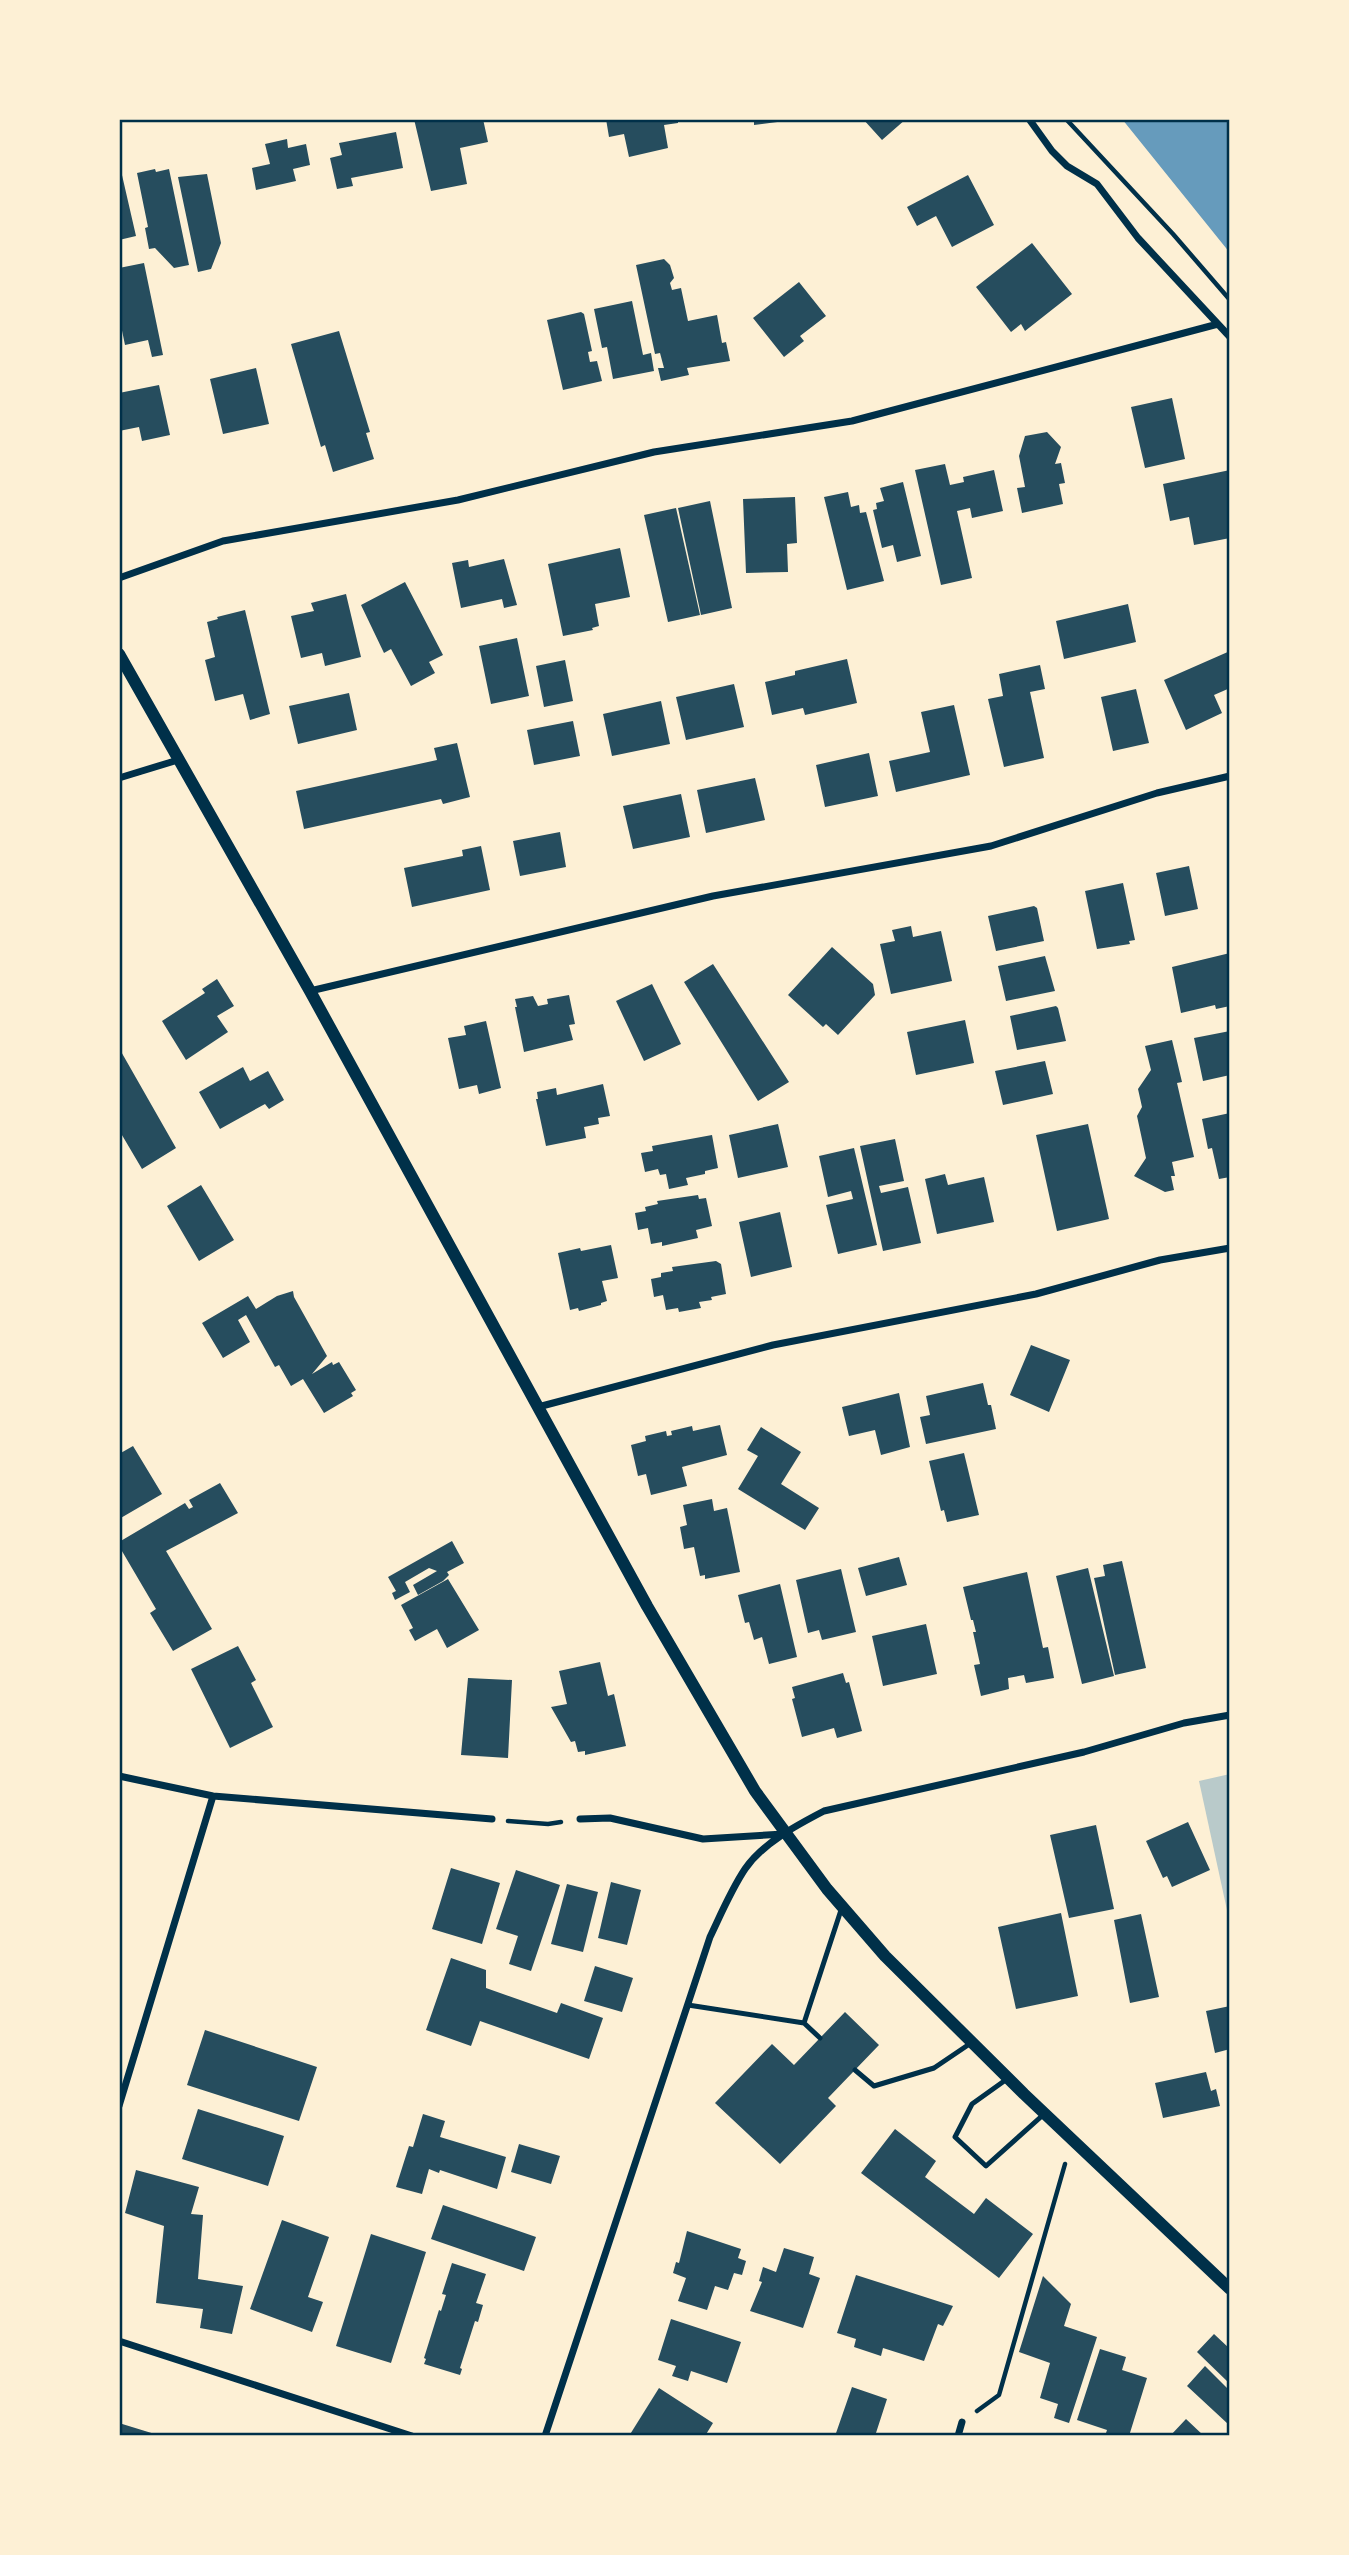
<svg xmlns="http://www.w3.org/2000/svg" width="1349" height="2555" font-family="'Varela Round',sans-serif">
<style>
.green{fill:#b9caca}
.water{fill:#669bbc}
.building{fill:#264d5e}
.lines{fill:none;stroke-linecap:round;stroke-linejoin:round}
.path{stroke:#003049;stroke-width:4.5}
.service{stroke:#003049;stroke-width:5}
.minor{stroke:#003049;stroke-width:7}
.tertiary{stroke:#003049;stroke-width:12}
.neatline{fill:none;stroke:#003049;stroke-width:2.5}
</style>
<rect width="100%" height="100%" fill="#fdf0d5"/>
<path class="green" d="M1230,1774V1924L1199,1781Z"/>
<path class="water" d="M1122,119H1230V254V253Z"/>
<path class="building" d="M414,119H483L488,142L460,148L467,184L431,191Z
M606,119H678V123L664,125L668,148L629,157L624,134L609,137Z
M754,119H785V121L754,125Z
M863,119H906L882,140Z
M396,132L403,168L351,178L353,186L337,189L330,158L342,155L339,143Z
M287,139L288,148L306,144L310,165L293,169L296,181L256,190L252,168L270,164L265,144Z
M119,162L136,236L119,240Z
M155,169L156,172L169,169L189,265L174,268L155,248L149,249L145,228L148,227L137,173Z
M207,174L221,243L211,269L198,272L178,177Z
M968,175L994,225L952,247L936,216L917,226L907,207Z
M1032,243L1072,294L1025,331L1021,324L1011,332L976,287Z
M664,259L670,265L674,278L670,283L672,290L681,288L688,321L717,315L722,343L726,342L730,361L687,368L689,375L661,381L658,368H664L660,353L655,354L636,265Z
M144,263L163,355L152,357L148,340L125,345L119,316V268Z
M799,282L826,316L800,336L804,341L784,357L753,318Z
M632,301L643,355L651,353L654,371L613,379L607,347L602,348L594,309Z
M581,312L584,314L592,351L588,352L590,362L597,361L602,381L563,390L547,320Z
M339,331L370,432L366,433L374,459L333,472L325,445L321,447L291,344Z
M256,368L269,424L223,434L210,379Z
M159,385L170,435L142,441L139,427L119,431V393Z
M1172,398L1185,459L1145,468L1131,407Z
M1047,432L1061,447L1055,464L1061,463L1065,483L1059,484L1063,504L1022,513L1017,488L1025,487L1019,456L1025,436Z
M945,464L950,485L964,482L963,477L994,470L1003,511L972,518L970,508L957,511L972,578L941,585L915,470Z
M1230,470V538L1194,545L1189,517L1170,521L1163,484Z
M903,482L921,556L897,562L893,545L882,548L873,510L877,509L876,503L884,501L880,488Z
M848,492L851,507L859,505L860,513L866,512L884,581L847,590L824,497Z
M795,497L797,543L787,544L788,572L746,573L743,499Z
M710,501L732,608L701,615L678,508Z
M676,508L700,615L668,622L644,515Z
M620,548L630,597L595,604L599,626L592,628L593,630L563,636L548,564Z
M504,559L517,605L504,608L502,599L461,608L452,563L468,560L469,567Z
M405,582L443,655L429,662L435,673L411,686L391,649L384,653L361,605Z
M346,594L361,657L325,666L322,653L301,658L291,616L314,611L311,603Z
M1128,604L1136,642L1064,659L1056,621Z
M245,610L270,714L250,720L243,694L215,701L205,660L215,657L207,622L218,619L217,617Z
M517,638L529,696L491,704L479,646Z
M1230,651V688L1214,695L1222,713L1186,730L1164,680Z
M847,659L857,703L805,715L803,708L772,715L765,682L795,675V671Z
M565,660L573,701L544,707L536,666Z
M1040,665L1045,689L1030,692L1044,758L1004,767L988,699L1003,696L999,674Z
M734,684L744,727L686,740L676,697Z
M1136,689L1149,743L1113,751L1101,697Z
M349,693L357,730L298,744L289,706Z
M661,701L670,744L612,756L603,714Z
M954,705L970,775L896,792L889,761L930,752L921,712Z
M573,721L580,756L534,765L527,730Z
M457,743L470,797L443,804L441,799L304,829L296,791L437,760L434,748Z
M869,753L878,796L825,807L816,765Z
M755,778L765,820L706,833L697,790Z
M681,794L690,837L633,849L623,806Z
M560,832L566,867L520,876L513,841Z
M481,846L490,890L412,907L404,868L463,856L462,850Z
M1189,866L1198,909L1165,916L1156,873Z
M1123,883L1135,940L1129,941L1130,944L1097,949L1085,891Z
M1034,906L1037,908L1044,941L996,951L988,916Z
M911,926L913,937L941,931L952,981L891,994L880,944L895,941L892,930Z
M832,947L873,984L875,995L838,1035L826,1024L823,1027L788,995Z
M1230,953V1006L1216,1009L1215,1005L1181,1013L1172,967Z
M1045,956L1055,991L1006,1001L998,966Z
M713,964L789,1082L758,1101L684,982Z
M217,979L234,1006L217,1016L228,1032L186,1060L162,1021L205,993L202,989Z
M652,984L681,1044L644,1061L616,1001Z
M569,995L575,1024L569,1025L573,1040L524,1052L515,1007H517L515,999L533,996L538,1006L548,1004L547,999Z
M1056,1006L1058,1008L1066,1041L1017,1050L1010,1016Z
M965,1020L974,1063L916,1075L907,1032Z
M486,1021L501,1088L479,1094L477,1085L459,1089L448,1038L466,1035L464,1026Z
M1230,1031V1075L1203,1081L1194,1038Z
M1172,1040L1182,1082L1177,1083L1194,1157L1172,1162L1175,1176H1171L1174,1190L1165,1192L1134,1176L1146,1158L1137,1116L1142,1107L1138,1089L1151,1070L1145,1046Z
M119,1048L176,1148L142,1169L119,1130Z
M1045,1061L1053,1094L1003,1105L995,1071Z
M243,1067L250,1081L268,1071L284,1100L269,1109L265,1104L220,1129L199,1092Z
M603,1084L610,1116L598,1118L599,1124L584,1127L586,1138L546,1146L536,1099H538L537,1092L556,1088L557,1095Z
M1230,1113V1177L1219,1179L1212,1148L1208,1149L1202,1119Z
M778,1124L788,1167L738,1178L729,1135Z
M1088,1124L1109,1219L1057,1231L1036,1135Z
M712,1135L718,1168L705,1171V1174L686,1178L688,1185L669,1189L666,1174L660,1175L658,1169L645,1172L641,1153L653,1151L652,1146Z
M895,1139L904,1181L879,1186L881,1193L908,1187L921,1243L883,1251L860,1146Z
M854,1148L877,1245L838,1254L826,1205L853,1199L851,1191L828,1197L819,1156Z
M945,1174L948,1185L984,1177L994,1222L937,1234L925,1179Z
M201,1185L234,1240L199,1261L167,1206Z
M698,1195L699,1199L706,1198L712,1226L696,1230L698,1238L662,1246V1242L651,1244L648,1228L638,1230L635,1213L646,1211L645,1207L658,1204L657,1201Z
M780,1212L792,1267L751,1277L739,1222Z
M611,1245L618,1278L602,1281L607,1301L601,1303V1305L579,1311L578,1308L570,1310L558,1253L580,1248L581,1251Z
M716,1261L721,1264L726,1294L711,1297L712,1300L699,1302L701,1308L679,1312L678,1308L666,1310L663,1295L654,1297L651,1279L661,1277V1273L673,1271L672,1267Z
M293,1291L294,1297L327,1356L312,1374L332,1362L333,1365L339,1362L356,1390L351,1393L353,1396L324,1413L303,1379L291,1386L279,1365L275,1367L246,1315L238,1320L250,1342L223,1358L202,1323L248,1296L256,1309L277,1296Z
M1031,1345L1070,1360L1049,1412L1010,1395Z
M983,1383L988,1405H991L996,1429L926,1444L920,1417L930,1415L926,1396Z
M899,1393L910,1447L881,1455L875,1430L849,1436L842,1407Z
M720,1425L727,1455L682,1467L687,1486L651,1495L646,1474L638,1476L631,1445L646,1441L645,1436L666,1431L667,1436L672,1435L671,1431L692,1426L693,1431Z
M761,1427L801,1452L781,1484L819,1508L805,1530L738,1489L758,1456L747,1450Z
M133,1446L162,1494L119,1519V1454Z
M964,1453L979,1515L947,1522L944,1510L941,1511L929,1461Z
M220,1483L238,1513L166,1551L212,1629L173,1651L150,1613L156,1609L119,1546V1542L185,1503L189,1509L193,1507L189,1500Z
M712,1499L714,1511L727,1508L740,1572L705,1579V1575L700,1576L694,1547L684,1549L680,1527L687,1525L683,1505Z
M452,1541L464,1563L447,1572L449,1575L443,1581L418,1595L413,1585L437,1571L429,1568L405,1582L410,1592L395,1600L392,1593L396,1591L388,1577Z
M899,1557L907,1585L866,1596L858,1568Z
M1122,1561L1146,1668L1115,1675L1094,1578L1105,1576L1103,1565Z
M1088,1568L1114,1676L1082,1684L1056,1576Z
M841,1569L856,1632L822,1640L819,1630L808,1633L796,1580Z
M1027,1572L1043,1648L1048,1647L1054,1678L1026,1683L1024,1675L1008,1678L1009,1689L981,1696L974,1665L980,1664L973,1632H976L973,1620H971L963,1587Z
M448,1579L479,1630L447,1648L437,1629L415,1641L409,1630L413,1628L401,1605Z
M780,1584L797,1657L769,1664L762,1637L754,1640L749,1622L745,1623L738,1595Z
M926,1624L937,1674L883,1686L872,1636Z
M238,1646L256,1680L251,1683L273,1727L230,1748L191,1669Z
M600,1662L608,1696L614,1694L626,1746L585,1755V1751L578,1752L575,1741L571,1742L551,1707L567,1704L559,1671Z
M843,1673L846,1683L849,1682L862,1731L837,1738L834,1728L802,1737L792,1699L795,1698L792,1687Z
M468,1678L512,1680L508,1758L461,1755Z
M1188,1822L1210,1870L1172,1887L1167,1876L1163,1878L1146,1841Z
M1096,1825L1114,1909L1069,1918L1050,1835Z
M451,1868L500,1883L482,1944L432,1929Z
M516,1870L560,1885L531,1971L509,1964L518,1936L496,1929Z
M611,1882L641,1890L627,1945L598,1938Z
M567,1884L598,1892L583,1952L551,1944Z
M1061,1913L1078,1996L1016,2009L998,1927Z
M1141,1914L1159,1997L1130,2003L1114,1920Z
M451,1958L486,1970V1988L557,2013L561,2003L603,2018L589,2059L480,2021L471,2046L426,2030Z
M595,1966L633,1978L622,2012L584,2001Z
M1230,2006V2049L1215,2053L1206,2011Z
M845,2012L879,2045L828,2098L836,2106L780,2164L715,2103L772,2044L794,2065Z
M205,2030L317,2067L299,2121L187,2085Z
M1206,2072L1211,2091L1216,2089L1220,2106L1163,2118L1155,2083Z
M198,2109L284,2136L268,2186L182,2159Z
M423,2114L445,2121L440,2137L506,2157L497,2189L440,2170L439,2173L429,2169L422,2194L396,2187L409,2146L413,2147Z
M895,2129L936,2161L925,2177L974,2214L986,2198L1033,2234L999,2278L861,2173Z
M519,2144L560,2156L551,2184L511,2172Z
M136,2170L199,2187L191,2214L203,2215L198,2279L243,2286L232,2334L200,2328L203,2309L156,2303L164,2226L125,2213Z
M443,2205L536,2237L524,2271L431,2239Z
M282,2220L329,2237L308,2297L323,2302L312,2332L250,2309Z
M687,2231L741,2249L738,2258L746,2261L742,2275L734,2273L728,2290L715,2286L707,2310L678,2301L686,2278L673,2273L676,2262L679,2263Z
M371,2234L426,2252L391,2363L336,2346Z
M784,2248L814,2257L809,2274L820,2278L803,2328L750,2311L762,2282L759,2281L763,2267L776,2272Z
M452,2263L486,2274L476,2303L483,2305L478,2322L475,2321L460,2368L462,2369L460,2375L424,2364L426,2359L424,2358L439,2310L441,2311L446,2295L442,2294Z
M856,2275L953,2306L943,2326L938,2324L924,2361L883,2348L881,2356L854,2347L856,2339L837,2333Z
M1043,2276L1071,2304L1064,2326L1097,2337L1069,2423L1054,2418L1058,2404L1040,2398L1050,2363L1019,2352Z
M671,2319L741,2342L727,2383L691,2371L688,2381L672,2376L676,2366L658,2360Z
M1214,2334L1230,2349V2384L1197,2352Z
M1100,2349L1126,2357L1122,2370L1147,2378L1129,2436H1105L1107,2430L1077,2420Z
M1205,2366L1230,2391V2422L1228,2424L1187,2386Z
M852,2387L887,2399L875,2436H835Z
M659,2388L713,2423L705,2436H629Z
M1186,2419L1204,2436H1170Z
M119,2423L158,2435L157,2436H119Z"/>
<g class="lines">
<path class="path" d="M1066,119L1173,234L1230,300
M508,1821L548,1824L561,1822
M977,2411L999,2395L1065,2164"/>
<path class="service" d="M688,2005L804,2023L820,2038
M804,2023L842,1907
M855,2070L874,2086L934,2068L971,2043
M1007,2079L972,2104L955,2137L986,2166L1043,2115"/>
<path class="minor" d="M1029,119L1052,151L1067,166L1097,184L1138,238L1230,337
M119,578L223,541L458,500L654,452L852,421L1218,324
M119,778L178,760
M310,991L713,896L991,846L1157,793L1230,776
M538,1407L773,1345L1036,1294L1160,1260L1230,1248
M119,1776L213,1796L492,1819
M580,1819L610,1818L703,1839L784,1834
M119,2106L213,1796
M119,2341L412,2436
M545,2436L710,1937C721,1914 731,1890 745,1869C763,1843 797,1825 824,1811L1084,1752L1184,1723L1230,1715
M958,2436L962,2422"/>
<path class="tertiary" d="M119,654L310,991L647,1606L755,1791L827,1889L885,1956L1024,2094L1230,2289"/>
</g>
<rect width="1349" height="2555" fill="none" stroke="#fdf0d5" stroke-width="242"/>
<rect x="121" y="121" width="1107" height="2313" class="neatline"/>
</svg>
